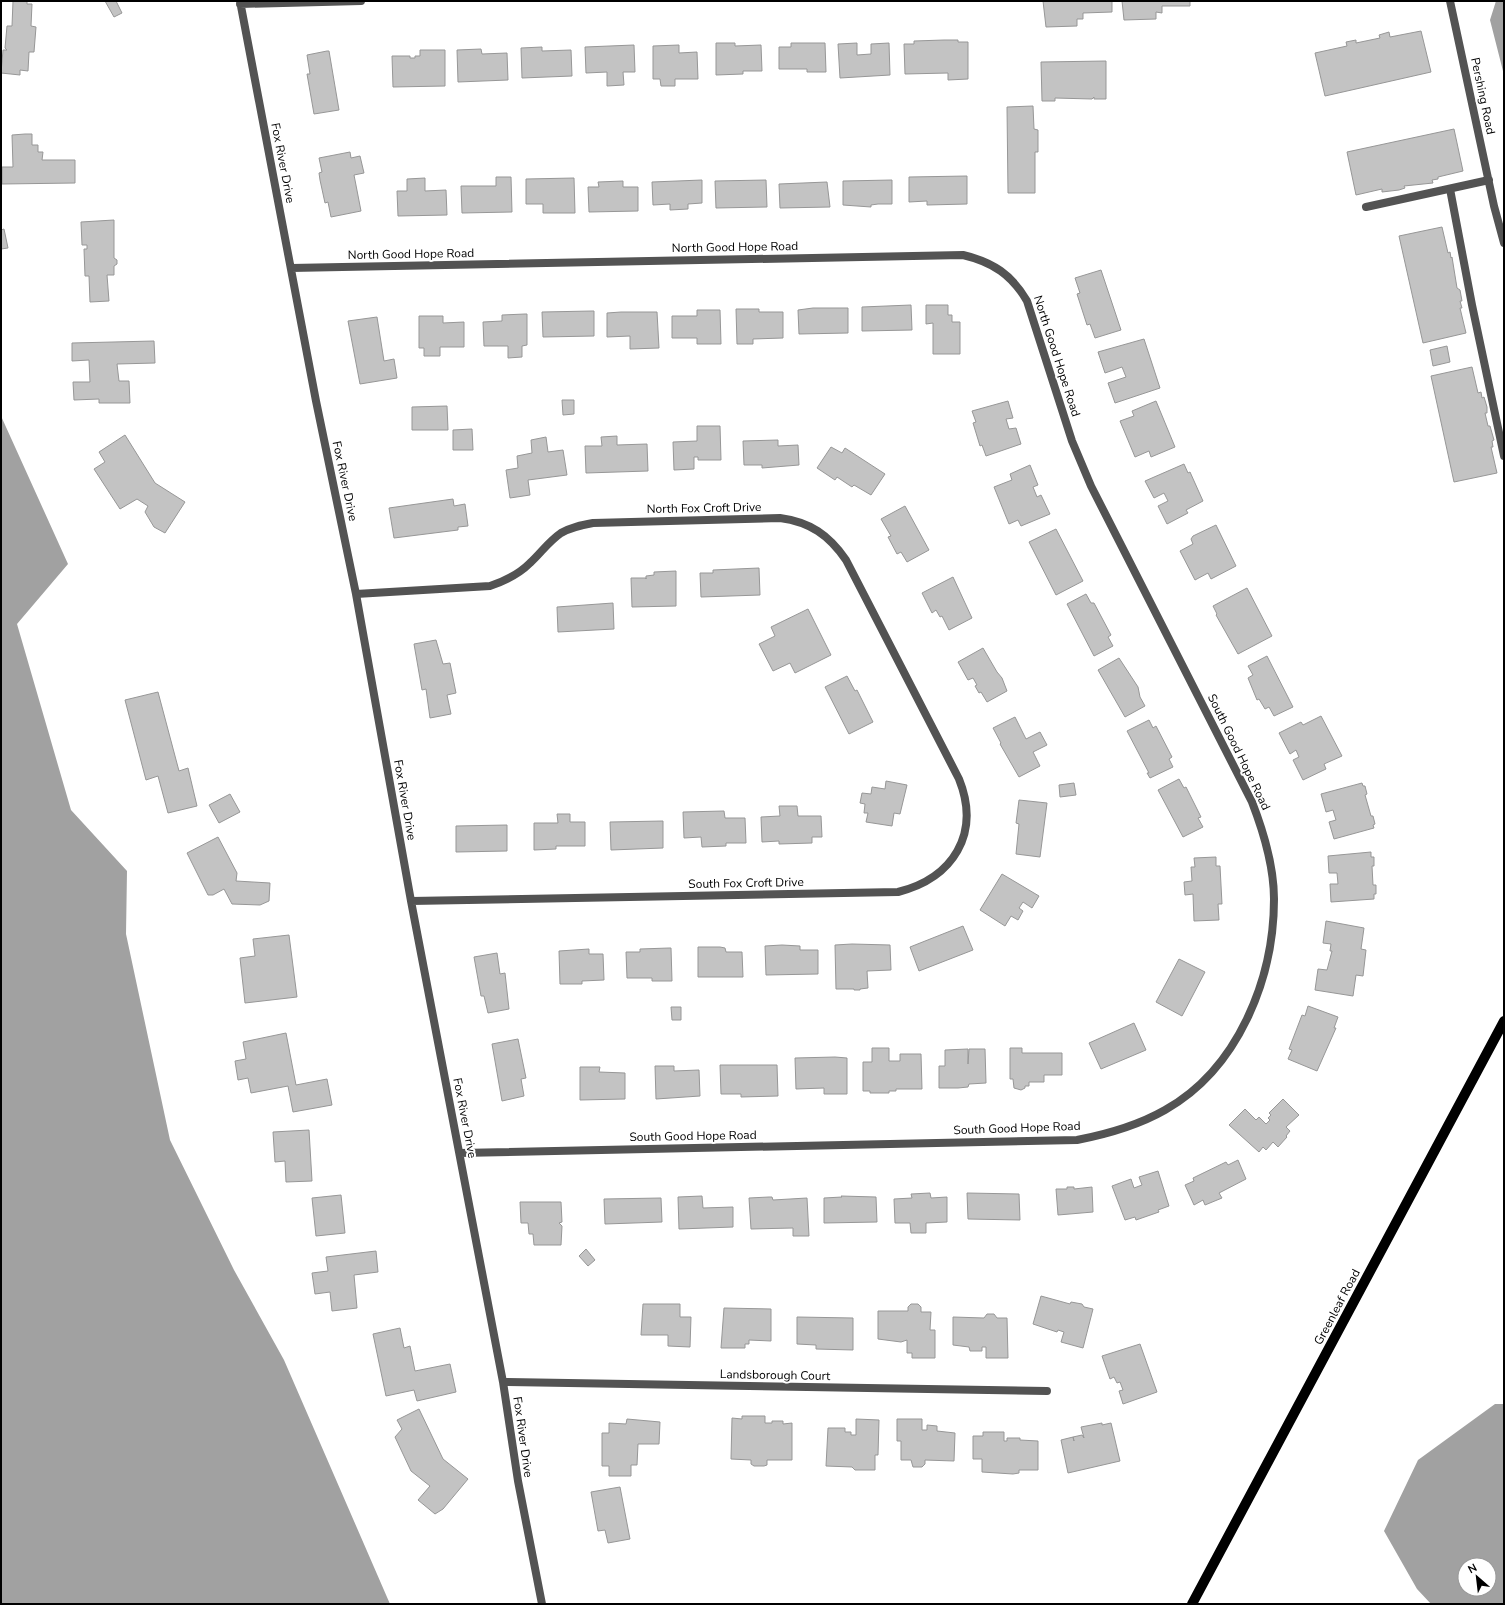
<svg xmlns="http://www.w3.org/2000/svg" width="1505" height="1605" font-family="'Nunito Sans',sans-serif">
<style>
.water{fill:#a1a1a1;fill-rule:evenodd}
.building{fill:#c3c3c3;stroke:#979797}
.lines{fill:none;stroke-linecap:round;stroke-linejoin:round}
.street{stroke:#535353;stroke-width:8}
.primary{stroke:#000;stroke-width:10}
.labels{text-anchor:middle;dominant-baseline:central;stroke-width:4;stroke-linejoin:round;paint-order:stroke}
.street-label{font-size:12px;fill:#000;stroke:#fff}
</style>
<rect width="100%" height="100%" fill="#fff"/>
<path class="water" d="M1496,1H1504V75L1490,20Z
M1,416L68,564L17,624L71,810L127,871L126,934L170,1140L234,1270L284,1360L390,1604H1Z
M1495,1404H1504V1604H1431L1417,1589L1384,1531L1418,1460ZM1465,1565H1489V1589H1465Z"/>
<path class="building" d="M13,1H27V4H32L31,26L36,27L34,52H29L28,71L20,70V75L1,73L3,50H7L5,48L7,26H12Z
M105,1H116L122,13L114,17Z
M1043,1H1112V12L1083,13V19H1077V26L1046,27Z
M1122,1H1190V6H1162V13L1156,12V19L1124,20Z
M1421,31L1431,72L1325,96L1315,53L1347,46L1346,42L1356,40V43L1380,38L1379,35L1389,32L1390,37Z
M944,40H958V42H968V79L948,80V73L905,74L904,44H914V41Z
M716,43H735V46L761,45L762,71H743V74L716,75Z
M791,43H825L826,72H807V69H779V47H791Z
M857,43V55L871,54V44L889,43L890,75L840,78L838,44Z
M634,45L635,72H623L624,85L607,86V72L586,73L585,47Z
M679,45V53L697,52L698,79H675V86H661L660,79H653V46Z
M542,47V51L571,50L572,76L522,78L521,48Z
M481,49L482,54L507,53L508,80L458,82L457,50Z
M420,50H445V86L393,87L392,56H410V58H415V56H420Z
M327,51H329L339,110L314,114L307,74H310L307,55Z
M1106,61V99H1094V97L1092,99L1055,98V101H1042L1041,62Z
M1033,106L1034,129L1038,130V152H1035V193H1008L1007,107Z
M1454,129L1463,171L1438,177V179L1432,180L1433,183L1404,186L1405,188L1399,190L1382,192V189L1356,195L1347,152Z
M25,134H32V145H38V152H43L42,160H75V183L2,184V167H13L12,135Z
M350,152L351,158L360,156L364,173L354,175L361,211L331,217L328,202L325,203L320,180L319,173L322,172L319,158Z
M967,176V204L927,205V201L909,202V177Z
M496,177H511L512,212L462,213L461,186H496Z
M425,178V191L446,190L447,215L398,216L397,191H407V179Z
M574,178L575,213H543V204H526V179Z
M702,180V203L688,204V209L670,210V204L653,205L652,182Z
M766,180L767,207L716,208L715,181Z
M892,180V204H878L871,205V207L843,205V181Z
M623,181V187H638V211L589,212L588,187H599L598,182Z
M827,182L830,207L780,208L779,184Z
M114,220V258L117,260V264L114,266V275H107L109,301L90,302L89,276H85L84,249H87V245H82L81,222Z
M1442,227L1448,253L1450,252L1451,258L1452,257L1457,288L1460,290L1462,301H1460L1462,308H1460L1466,333L1423,343L1399,236Z
M4,229L8,248L1,249V230Z
M1101,270L1121,330L1095,338L1090,324L1087,325L1077,294L1080,293L1075,278Z
M911,305L912,330L862,331V307Z
M926,305H948V315H952V322H960V354H933V323L926,324Z
M813,308H848V333L799,334L798,310Z
M736,309H759V312H783V338L753,339V344H737Z
M697,310H720L721,344H697V338H672V316H697Z
M592,311H594V336L543,337L542,312Z
M621,312H657L659,348L630,349V336L607,337V313Z
M525,314H527V345L522,346V357L508,358V346H484L483,322L502,321V315Z
M419,316H443V323L464,322V347H440V356H424V348H419Z
M377,317L384,361L394,359L397,378L360,384L348,321Z
M1144,339L1160,388L1115,403L1108,383L1126,377L1122,367L1105,373L1098,352Z
M154,341L155,363L117,364L119,381H129L130,403H99V399L74,400L73,382H90L89,360L72,361V343Z
M1447,346L1450,362L1433,366L1430,350Z
M1472,367L1478,393L1481,392L1482,398L1484,397L1487,407V413H1485L1488,426H1490L1494,440L1492,441L1493,447H1491L1497,473L1454,482L1431,376Z
M562,400H574V414L563,415Z
M1008,401L1013,418L1006,419L1009,429L1016,428L1021,444L986,456L982,445L980,446L973,423L976,422L972,411Z
M1156,401L1175,447L1151,457L1149,451L1135,457L1120,421L1134,416L1132,411Z
M447,406L448,430H412V407Z
M697,426H720L721,460H698V457H694V469L674,470L673,442L697,441Z
M472,429L473,450H453V430Z
M125,435L155,483L185,502L165,533L154,527L145,512L148,506L137,499L120,509L94,469L105,462L99,452Z
M617,436V445L647,444L648,471L586,473L585,446H602L601,437Z
M546,437L548,452L563,450L567,475L528,480L530,495L510,498L506,470L518,468L517,456L532,453L531,440Z
M778,440V446L798,445L799,465L762,468V465H744L743,441Z
M831,447L842,453L845,448L885,474L871,495L854,485L852,487L837,477L835,480L817,468Z
M1184,464L1188,473L1190,472L1203,501L1186,510L1188,513L1167,524L1158,506L1168,501L1164,493L1154,498L1145,481Z
M1030,465L1038,485L1033,487L1037,497L1041,495L1050,514L1021,526L1018,520L1009,524L994,487L1012,480L1010,474Z
M453,499L454,506L465,504L468,526L458,527V530L394,538L389,508Z
M905,506L929,550L907,562L901,552L897,554L888,537L891,536L881,519Z
M1216,525L1236,566L1211,579L1208,573L1195,580L1180,551L1193,544L1191,539L1193,536Z
M1056,529L1083,581L1056,595L1029,542Z
M759,568L760,595L701,597L700,573H713V570Z
M676,571V606L632,607L631,578H646V579V576L654,575V572Z
M953,577L972,618L949,630L942,616L940,617L936,610L932,613L922,593Z
M1247,588L1272,636L1238,654L1216,615L1217,614L1213,606Z
M1086,594L1091,603H1094L1111,635L1108,637L1113,646L1094,656L1067,604Z
M613,603L614,629L558,632L557,607Z
M808,609L831,655L795,673L790,663L773,671L759,644L775,636L771,627Z
M436,640L443,664L450,663L456,693L447,695L451,714L430,718L426,689L422,690L414,644Z
M983,648L997,672L1002,678L1007,691L987,702L981,692L979,693L975,686L977,685L973,678L968,680L958,662Z
M1267,656L1293,707L1274,716L1269,707L1265,709L1259,699L1257,700L1248,678L1253,675L1248,666Z
M1119,658L1138,687L1140,697L1145,706L1125,717L1098,670Z
M847,676L855,691L857,690L873,722L849,734L825,687Z
M158,692L179,771L188,768L197,806L168,813L158,776L146,780L125,700Z
M1321,716L1342,756L1324,764L1326,769L1303,780L1293,760L1299,757L1296,750L1290,754L1279,733L1301,722L1303,725Z
M1015,717L1026,739L1040,732L1047,745L1033,752L1040,766L1019,777L1000,744L1001,743L993,728Z
M1149,720L1153,728L1156,726L1172,757L1169,759L1173,767L1150,778L1147,773H1149L1127,731Z
M1179,779L1184,788L1186,787L1201,817L1198,818L1203,827L1183,837L1158,790Z
M886,781L907,785L900,814L894,813L892,826L866,822L868,813H864L865,804L860,803L862,793L871,794L872,787L885,789Z
M1074,783L1076,795L1060,797L1059,785Z
M1362,783L1363,786H1365L1367,794L1365,795L1371,816H1373L1375,824L1373,825L1374,828L1334,839L1329,822L1336,820L1333,810L1326,812L1321,794Z
M230,794L240,812L219,823L209,805Z
M1019,800L1047,803L1040,857L1016,854L1019,824L1016,823Z
M779,806H797L798,816H821L822,837H812V843L779,844V841L762,842L761,817L780,816Z
M724,811L725,818H745L746,843H726V846L702,847L701,837L684,838L683,812Z
M557,814H570V822H585V846H556V849L534,850V823H558Z
M663,821V848L611,850L610,822Z
M507,825V851L456,852V826Z
M218,837L237,873L236,881L270,883L269,901L260,905L232,904L224,889L213,895H208L187,853Z
M1371,852V857H1374V866H1372L1373,885H1376V894H1374V899L1331,902L1330,884H1338L1337,873H1329L1328,856Z
M1216,857V866H1220L1222,904H1218L1219,920L1194,921L1193,894L1185,895L1184,882L1192,881L1191,867H1195L1194,858Z
M1002,874L1039,896L1032,908L1023,902L1019,908L1023,911L1018,920L1011,916L1005,926L980,910Z
M1326,921L1364,928L1361,949L1366,950L1363,976L1356,975L1353,996L1315,990L1318,969L1327,970L1332,951H1330L1331,944L1323,943Z
M963,926L973,950L919,971L910,947Z
M289,935L297,997L245,1003L240,958L255,956L253,939Z
M852,944L890,945L891,970L867,971L868,988L860,989V990H854V989H836L835,945Z
M782,945L800,946V950H818V974L766,975L765,946Z
M698,947H720L725,948L726,952H742L743,977H698Z
M669,948H671L672,981H652V978H627L626,952H640V949Z
M589,949V954H603L604,980L582,981V984H560L559,951Z
M497,953L500,974L505,973L509,1009L488,1013L484,996H481L474,957Z
M1179,959L1205,972L1182,1016L1156,1002Z
M1308,1006L1338,1017L1334,1028H1336L1317,1071L1288,1059L1292,1050L1289,1049L1302,1015L1305,1016Z
M671,1007H681V1020H672Z
M1134,1023L1146,1050L1101,1069L1089,1043Z
M286,1033L296,1085L327,1079L332,1105L293,1112L288,1086L251,1093L248,1078L238,1080L235,1061L246,1059L243,1042Z
M518,1039L526,1078L521,1079L524,1096L502,1101L492,1044Z
M872,1048H889V1061H900V1054H921L922,1089H896V1091H889V1093H870V1091H863V1062H872Z
M1010,1048H1022V1053H1062V1075H1044V1082H1029V1086H1025V1088L1021,1090L1014,1088L1013,1079H1010Z
M968,1049V1064L969,1049H985L986,1083L969,1084L968,1087L958,1088H939V1066H945V1050Z
M835,1057L847,1058V1094H824V1088L796,1089L795,1058Z
M720,1065H777L778,1096L741,1097V1094H721Z
M655,1066H674V1071L699,1070L700,1096L656,1099Z
M580,1067H600L599,1072L625,1073V1099L580,1100Z
M1283,1099L1299,1115L1286,1127L1290,1131L1286,1136L1287,1137L1278,1147L1273,1142L1266,1150L1263,1147L1259,1152L1229,1125L1245,1109L1256,1120L1259,1117L1266,1124L1270,1120L1268,1118L1271,1115L1269,1113Z
M309,1130L312,1181L286,1182L285,1161L275,1162L273,1132Z
M1238,1160L1246,1179L1219,1193L1222,1198L1205,1205L1203,1200L1194,1205L1185,1185L1194,1181L1193,1178L1226,1162L1228,1165Z
M1158,1171L1169,1206L1158,1210L1159,1212L1136,1220L1135,1217L1125,1220L1112,1186L1131,1179L1134,1188L1142,1185L1139,1177Z
M1067,1187H1074V1189L1092,1187L1093,1212L1058,1215L1056,1189H1067Z
M930,1193L931,1198L947,1197V1222L926,1223V1233H911L910,1223H895L894,1199L912,1198L911,1194Z
M967,1193L1019,1194L1020,1220L968,1219Z
M341,1195L345,1233L316,1236L312,1198Z
M702,1196L703,1208L733,1207V1227L679,1229L678,1197Z
M841,1196L876,1197L877,1222L824,1223V1198L842,1197Z
M769,1197H772L773,1200L807,1198L809,1236H793V1228L751,1229L749,1198Z
M661,1198L662,1222L605,1224L604,1199Z
M520,1202H561L562,1222L559,1223L562,1226L561,1245H534L533,1234H529L528,1223H521Z
M586,1249L595,1260L588,1266L579,1256Z
M376,1251L378,1272L354,1275L357,1308L332,1311L330,1292L315,1294L312,1273L328,1271L326,1257Z
M1041,1296L1070,1304L1071,1302L1082,1304L1084,1307L1093,1309L1083,1348L1061,1342L1064,1332L1058,1330L1057,1332L1033,1324Z
M643,1304H680V1317H691L690,1347L668,1346V1335H641Z
M911,1304H918L921,1307V1312H931L930,1330H935V1358H912V1353H907V1340L901,1342L878,1339V1311H908V1307Z
M724,1308L771,1309V1341L749,1340V1344H745V1348H721Z
M987,1314H994L997,1318H1007L1008,1358H986V1347H982V1351H970L969,1347L953,1345V1317L984,1318Z
M797,1317L853,1318V1350L816,1349V1345L797,1344Z
M400,1328L404,1348L410,1346L415,1371L450,1364L456,1392L417,1401L414,1390L386,1396L373,1334Z
M1140,1344L1157,1392L1123,1404L1119,1391L1123,1390L1120,1382L1117,1383L1114,1377L1110,1379L1102,1356Z
M419,1409L443,1459L468,1479L443,1509L435,1514L418,1500L430,1486L411,1471L395,1437L402,1429L397,1420Z
M742,1416H765V1423H772V1421H783V1424L792,1423V1460H767V1465L764,1466H754L751,1464V1460L731,1459L732,1418L742,1419Z
M627,1419L660,1422L659,1444H638L637,1465H631V1476H609V1466H602V1433H609V1423L626,1424Z
M856,1419L879,1420L878,1455H875V1470H855L852,1467L826,1466L828,1428H845V1432H851V1435H856Z
M897,1419H922V1430H927V1425L937,1426V1431L955,1433L954,1461L925,1460V1464L922,1467H913L911,1460H901V1441H897Z
M1102,1423V1425L1111,1423L1120,1461L1068,1473L1061,1440L1073,1437L1074,1441L1073,1437L1082,1435L1084,1438L1081,1427Z
M983,1432H1004V1441H1007V1438H1020V1440L1038,1441V1470H1019V1473L1013,1474L982,1472V1459H973V1436H983Z
M620,1487L630,1539L608,1543L605,1530L598,1531L591,1492Z"/>
<g class="lines">
<path class="street" d="M240,1L316,401L356,594L411,901L503,1382L518,1481L542,1604
M1450,1L1494,206L1504,243
M240,4L361,1
M1450,189L1472,305L1504,456
M1366,207L1489,180
M291,268L963,255C993,262 1012,275 1027,301L1072,441L1091,486L1252,802C1264,833 1274,866 1274,899C1274,979 1238,1069 1165,1110C1137,1126 1108,1134 1077,1140L460,1153
M356,594L490,586C505,581 518,575 530,563C541,553 548,542 561,533C571,527 582,525 593,523L780,518C810,522 829,535 846,560L959,779C981,834 953,878 898,892L411,901
M503,1382L1047,1391"/>
<path class="primary" d="M1192,1604L1504,1021"/>
</g>
<g class="labels">
<g class="street-label">
<text transform="translate(1483 96) rotate(78)">Pershing Road</text>
<text transform="translate(283 163) rotate(79)">Fox River Drive</text>
<text transform="translate(735 247) rotate(-1)">North Good Hope Road</text>
<text transform="translate(411 254) rotate(-1)">North Good Hope Road</text>
<text transform="translate(1057 356) rotate(72)">North Good Hope Road</text>
<text transform="translate(345 481) rotate(78)">Fox River Drive</text>
<text transform="translate(704 508) rotate(-1)">North Fox Croft Drive</text>
<text transform="translate(1239 752) rotate(64)">South Good Hope Road</text>
<text transform="translate(405 800) rotate(80)">Fox River Drive</text>
<text transform="translate(746 883) rotate(-1)">South Fox Croft Drive</text>
<text transform="translate(465 1118) rotate(79)">Fox River Drive</text>
<text transform="translate(1017 1128) rotate(-2)">South Good Hope Road</text>
<text transform="translate(693 1136) rotate(-1)">South Good Hope Road</text>
<text transform="translate(1337 1307) rotate(-62)">Greenleaf Road</text>
<text transform="translate(775 1375) rotate(1)">Landsborough Court</text>
<text transform="translate(523 1437) rotate(82)">Fox River Drive</text>
</g>
</g>
<rect width="1505" height="1605" fill="none" stroke="#000000" stroke-width="4"/>
<g transform="translate(1477 1577) rotate(332)"><circle r="19" fill="#ffffff" stroke="#999999"/>
<path d="M0-3L7 15L0 10L-7 15Z" fill="#000000"/>
<text y="-6" font-size="11" font-weight="bold" text-anchor="middle" fill="#000000">N</text>
</g>
</svg>
